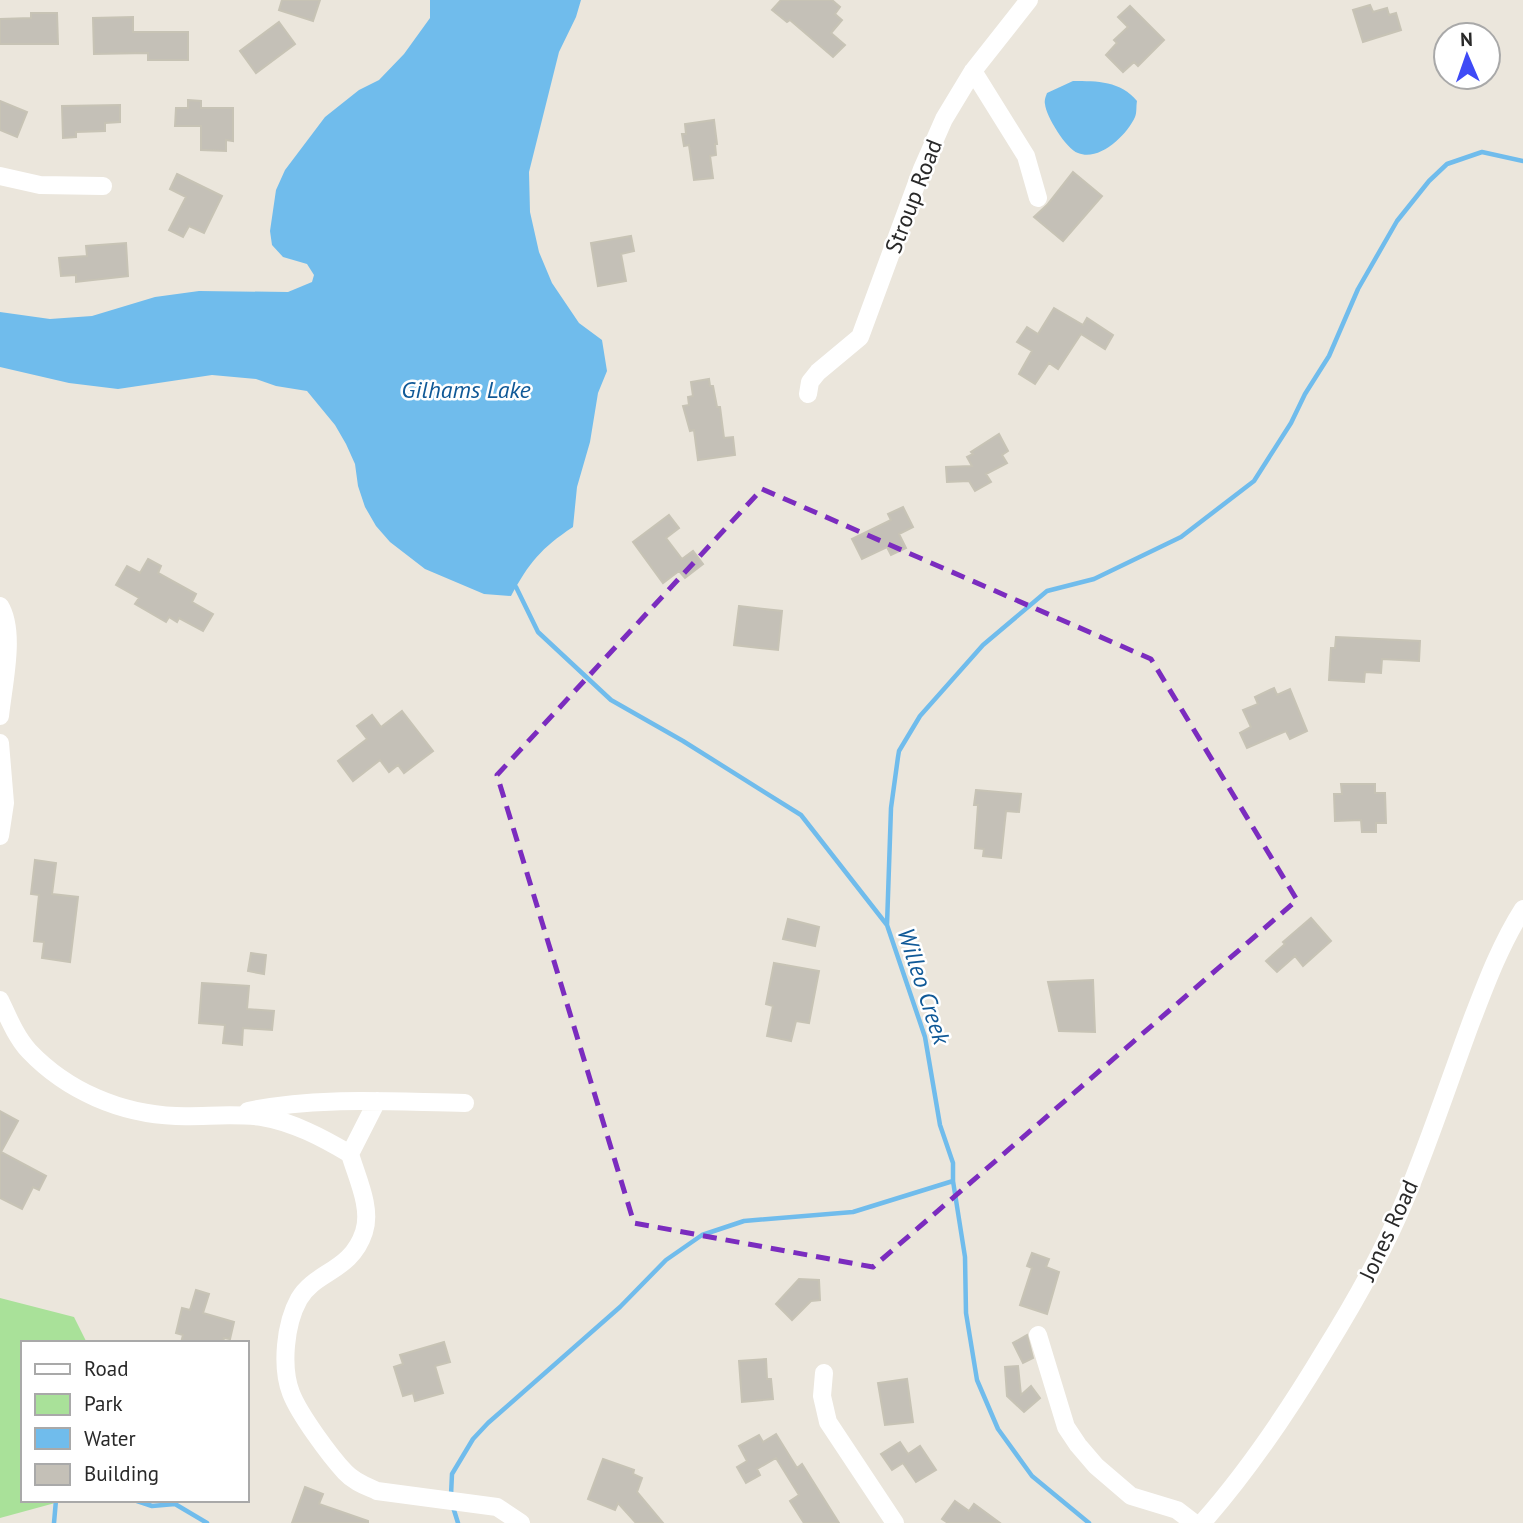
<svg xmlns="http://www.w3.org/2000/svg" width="1523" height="1523" font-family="'PT Sans',sans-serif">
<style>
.green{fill:#a9e199}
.water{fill:#70bcec}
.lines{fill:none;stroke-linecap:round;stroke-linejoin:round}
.stream{stroke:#70bcec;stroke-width:4.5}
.building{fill:#c4c0b7;stroke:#c7c3b5;stroke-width:2}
.minor{stroke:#fff;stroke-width:18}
.marked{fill:none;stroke:#7b2cbf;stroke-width:5;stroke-dasharray:14 9;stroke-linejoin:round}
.labels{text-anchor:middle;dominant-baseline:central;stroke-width:5;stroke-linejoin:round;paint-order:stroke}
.street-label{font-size:23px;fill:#292929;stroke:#fff}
.water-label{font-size:24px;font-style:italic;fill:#105997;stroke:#fff}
</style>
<rect width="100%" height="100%" fill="#ebe6dc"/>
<path class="green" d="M0,1298L74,1317L87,1343H23V1500H66L0,1518Z"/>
<path class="water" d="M430,0H581L576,17L559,52L529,172L530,212L539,252L552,283L579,323L602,340L607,371L598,393L590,442L577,487L573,527C541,548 529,563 511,596L484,594L425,569L390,542L376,526L365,507L358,486L355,464L346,444L335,425L307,391L276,386L256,379L212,375L118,389L69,383L0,367V312L50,319L92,316L155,297L199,291L288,292L312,282L314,275L307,264L283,257L272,245L270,231L276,190L285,170L325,117L359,90L379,80L404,54L430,18Z
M1073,81C1097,81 1121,81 1137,101C1136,106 1137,113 1135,117C1127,135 1099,162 1078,153C1066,149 1046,116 1045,104C1044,100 1046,96 1047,93Z"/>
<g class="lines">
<path class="stream" d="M516,587L538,632L611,700L683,741L801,815L887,925L925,1037L940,1125L953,1163V1181L965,1257L966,1313L977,1380L998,1429L1032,1476L1089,1523
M887,925L891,808L898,757L899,751L920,716L983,645L1047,591L1094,579L1181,537L1254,481L1291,423L1305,394L1329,356L1358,289L1397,221L1429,181L1447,164L1482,152L1523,161
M451,1495L452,1474L473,1439L488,1423L620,1307L666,1260L702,1235L744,1221L853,1212L953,1181
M134,1500L152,1506L175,1504L207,1523
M453,1507L458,1523
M54,1523L56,1500"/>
</g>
<path class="building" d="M282,0H320L313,21L279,10Z
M781,0H832L840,7L835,14L842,20L831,33L845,45L833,57L790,20L787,22L772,10Z
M1370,5L1373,12L1387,8L1389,15L1396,13L1401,30L1363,42L1353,10Z
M1130,6L1164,40L1138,66L1134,62L1123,72L1106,55L1117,43L1114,40L1128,27L1118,17Z
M31,13H57L58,44H0V19L31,18Z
M133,17V32H188V60H148V53L94,54L93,18Z
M279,22L295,44L256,73L240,51Z
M188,100L201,101V108H233V141L226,140V151L201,150V126H175L176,108H188Z
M0,101L27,112L17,137L0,130Z
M120,105V122L105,123V131L76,132V137L63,138L62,106Z
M714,120L717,144H715L716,155L710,156L713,178L694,180L689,145L684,146L682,134H686L685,124Z
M1073,172L1102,196L1063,241L1034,217L1047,205Z
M177,174L222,196L204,233L189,226L183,237L169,230L186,197L170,189Z
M631,236L634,251L621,254L626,281L598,286L591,243Z
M126,243L128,276L76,282V275L61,276L59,258L87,256L86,246Z
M1054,308L1083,325L1087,318L1113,335L1105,349L1081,334L1058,369L1049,363L1035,384L1019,374L1032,351L1017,342L1027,327L1038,334Z
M709,379L710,386H713L717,407H720L724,438L733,437L735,455L698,460L694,430L690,431L683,406L689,405L688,397L693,396L691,382Z
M999,434L1008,451L1002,455L1007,463L986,474L991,482L975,491L969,481L947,482L946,467L972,466L967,457L973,454L971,452Z
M903,507L913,527L899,534L906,548L891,555L887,547L862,559L852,539L891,520L888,514Z
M669,515L679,528L666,538L682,559L693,551L703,564L685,578L679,571L663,583L633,542Z
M148,559L161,566L158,573L196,594L192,602L213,614L203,631L179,618L177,622L169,617L166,622L135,604L139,598L116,585L127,566L140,573Z
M739,606L782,611L778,650L734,645Z
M1336,637L1420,641L1419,661L1382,659L1381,673L1365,672L1364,682L1329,680L1331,648H1335Z
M1274,688L1277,695L1290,689L1307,731L1290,739L1286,731L1247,748L1240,733L1251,727L1243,710L1258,704L1255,697Z
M402,711L433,751L404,773L398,765L389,772L380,760L353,781L338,761L367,739L357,726L372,715L381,727Z
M1341,784H1375V793H1385L1386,823H1376V832H1362L1361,820L1335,821L1334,794H1342Z
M976,790L1021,794L1019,812L1006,811L1001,858L983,856L984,849L975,848L978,805H974Z
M35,860L56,863L52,894L78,897L70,962L42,958L44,942L34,941L39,895L31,894Z
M1311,918L1331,941L1303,966L1295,956L1277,972L1266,961L1285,944L1283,942Z
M788,919L819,927L815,946L783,939Z
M251,953L266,955L264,974L248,971Z
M774,963L819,971L809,1023L796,1021L791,1041L767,1036L773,1006L766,1004Z
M1093,980L1095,1032L1059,1031L1048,982Z
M202,983L249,986L247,1009L274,1011L272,1030L243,1028L242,1045L223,1043L225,1025L199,1023Z
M0,1111L18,1121L1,1152L46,1176L39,1190L33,1187L22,1209L0,1198Z
M1032,1253L1049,1259L1046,1267L1059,1272L1047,1314L1020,1305L1032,1268L1027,1266Z
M799,1279L819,1280L820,1300L811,1301L792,1320L776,1304Z
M196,1290L209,1294L203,1313L234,1322L230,1339L224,1338L223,1343H181L183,1335L176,1333L182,1308L190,1310Z
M1027,1335L1033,1358L1023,1363L1013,1343Z
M444,1342L450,1362L435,1366L443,1393L415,1401L413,1393L403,1396L394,1367L403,1364L400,1355Z
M766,1359L767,1379H771L773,1399L742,1402L739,1361Z
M1018,1366L1021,1395L1031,1386L1040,1398L1024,1412L1007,1396L1005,1367Z
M907,1379L913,1422L885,1425L878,1383Z
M776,1434L797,1468L802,1464L839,1523H804L790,1501L799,1495L776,1458L757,1469L760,1475L746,1483L737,1467L747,1461L739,1446L759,1435L763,1442Z
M900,1442L908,1454L920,1446L936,1470L916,1482L903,1463L892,1470L881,1454Z
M603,1459L634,1470L633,1474L642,1478L637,1492L663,1523H636L618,1503L615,1510L588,1499Z
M305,1487L323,1494L319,1504L368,1521V1523H292Z
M955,1501L969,1511L974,1504L1000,1523H948L942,1519Z"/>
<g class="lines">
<path class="minor" d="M973,71L1026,156L1038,198
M0,176L40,185L103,186
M808,394L810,382L818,372L860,337L922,169L944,119L973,71L1029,0
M0,606C16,632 3,686 0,716
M0,743L5,803L0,836
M0,1000C8,1017 16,1037 29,1051C67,1091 121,1114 176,1116C205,1117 233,1113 262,1117C293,1122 323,1138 350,1154C357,1178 372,1208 364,1232C351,1272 315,1271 299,1299C285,1324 281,1367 291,1393C299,1414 330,1456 345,1472C354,1482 366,1486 377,1491L497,1507L521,1523
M248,1111C318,1096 393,1102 465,1103
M350,1154L377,1101
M1038,1335L1066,1427L1078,1445L1096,1466L1131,1496L1177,1510L1194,1523
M824,1373L822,1396L828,1422L895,1523
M1202,1523C1249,1470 1289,1410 1325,1350C1356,1300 1385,1249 1407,1195C1430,1139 1449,1082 1470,1025C1485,986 1500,945 1523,909"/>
</g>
<path class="marked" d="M762,489L1151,659L1297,900L873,1267L634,1223L497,775Z"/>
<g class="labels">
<g class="street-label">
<text transform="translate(913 196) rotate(-69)">Stroup Road</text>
<text transform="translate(1388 1230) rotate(-65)">Jones Road</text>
</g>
<g class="water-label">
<text x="466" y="389">Gilhams Lake</text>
<text transform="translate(924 986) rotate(72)">Willeo Creek</text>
</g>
</g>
<rect x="21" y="1341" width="228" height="161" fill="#ffffff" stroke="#a9a9a9" stroke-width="2"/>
<rect x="35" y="1364" width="35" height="10" fill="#ffffff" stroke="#a9a9a9" stroke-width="2"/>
<text x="84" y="1376" font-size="21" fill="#292929">Road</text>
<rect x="35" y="1394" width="35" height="21" fill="#a9e199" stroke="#a9a9a9" stroke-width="2"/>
<text x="84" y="1411" font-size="21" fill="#292929">Park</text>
<rect x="35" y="1428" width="35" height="21" fill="#70bcec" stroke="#a9a9a9" stroke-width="2"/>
<text x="84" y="1446" font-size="21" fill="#292929">Water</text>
<rect x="35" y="1464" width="35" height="21" fill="#c4c0b7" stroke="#a9a9a9" stroke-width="2"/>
<text x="84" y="1481" font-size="21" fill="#292929">Building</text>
<g transform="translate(1467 56) rotate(358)"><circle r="33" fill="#ffffff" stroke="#a9a9a9" stroke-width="2"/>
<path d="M0-5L12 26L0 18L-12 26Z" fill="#3e4af6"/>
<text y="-10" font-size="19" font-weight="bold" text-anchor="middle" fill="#292929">N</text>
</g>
</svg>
